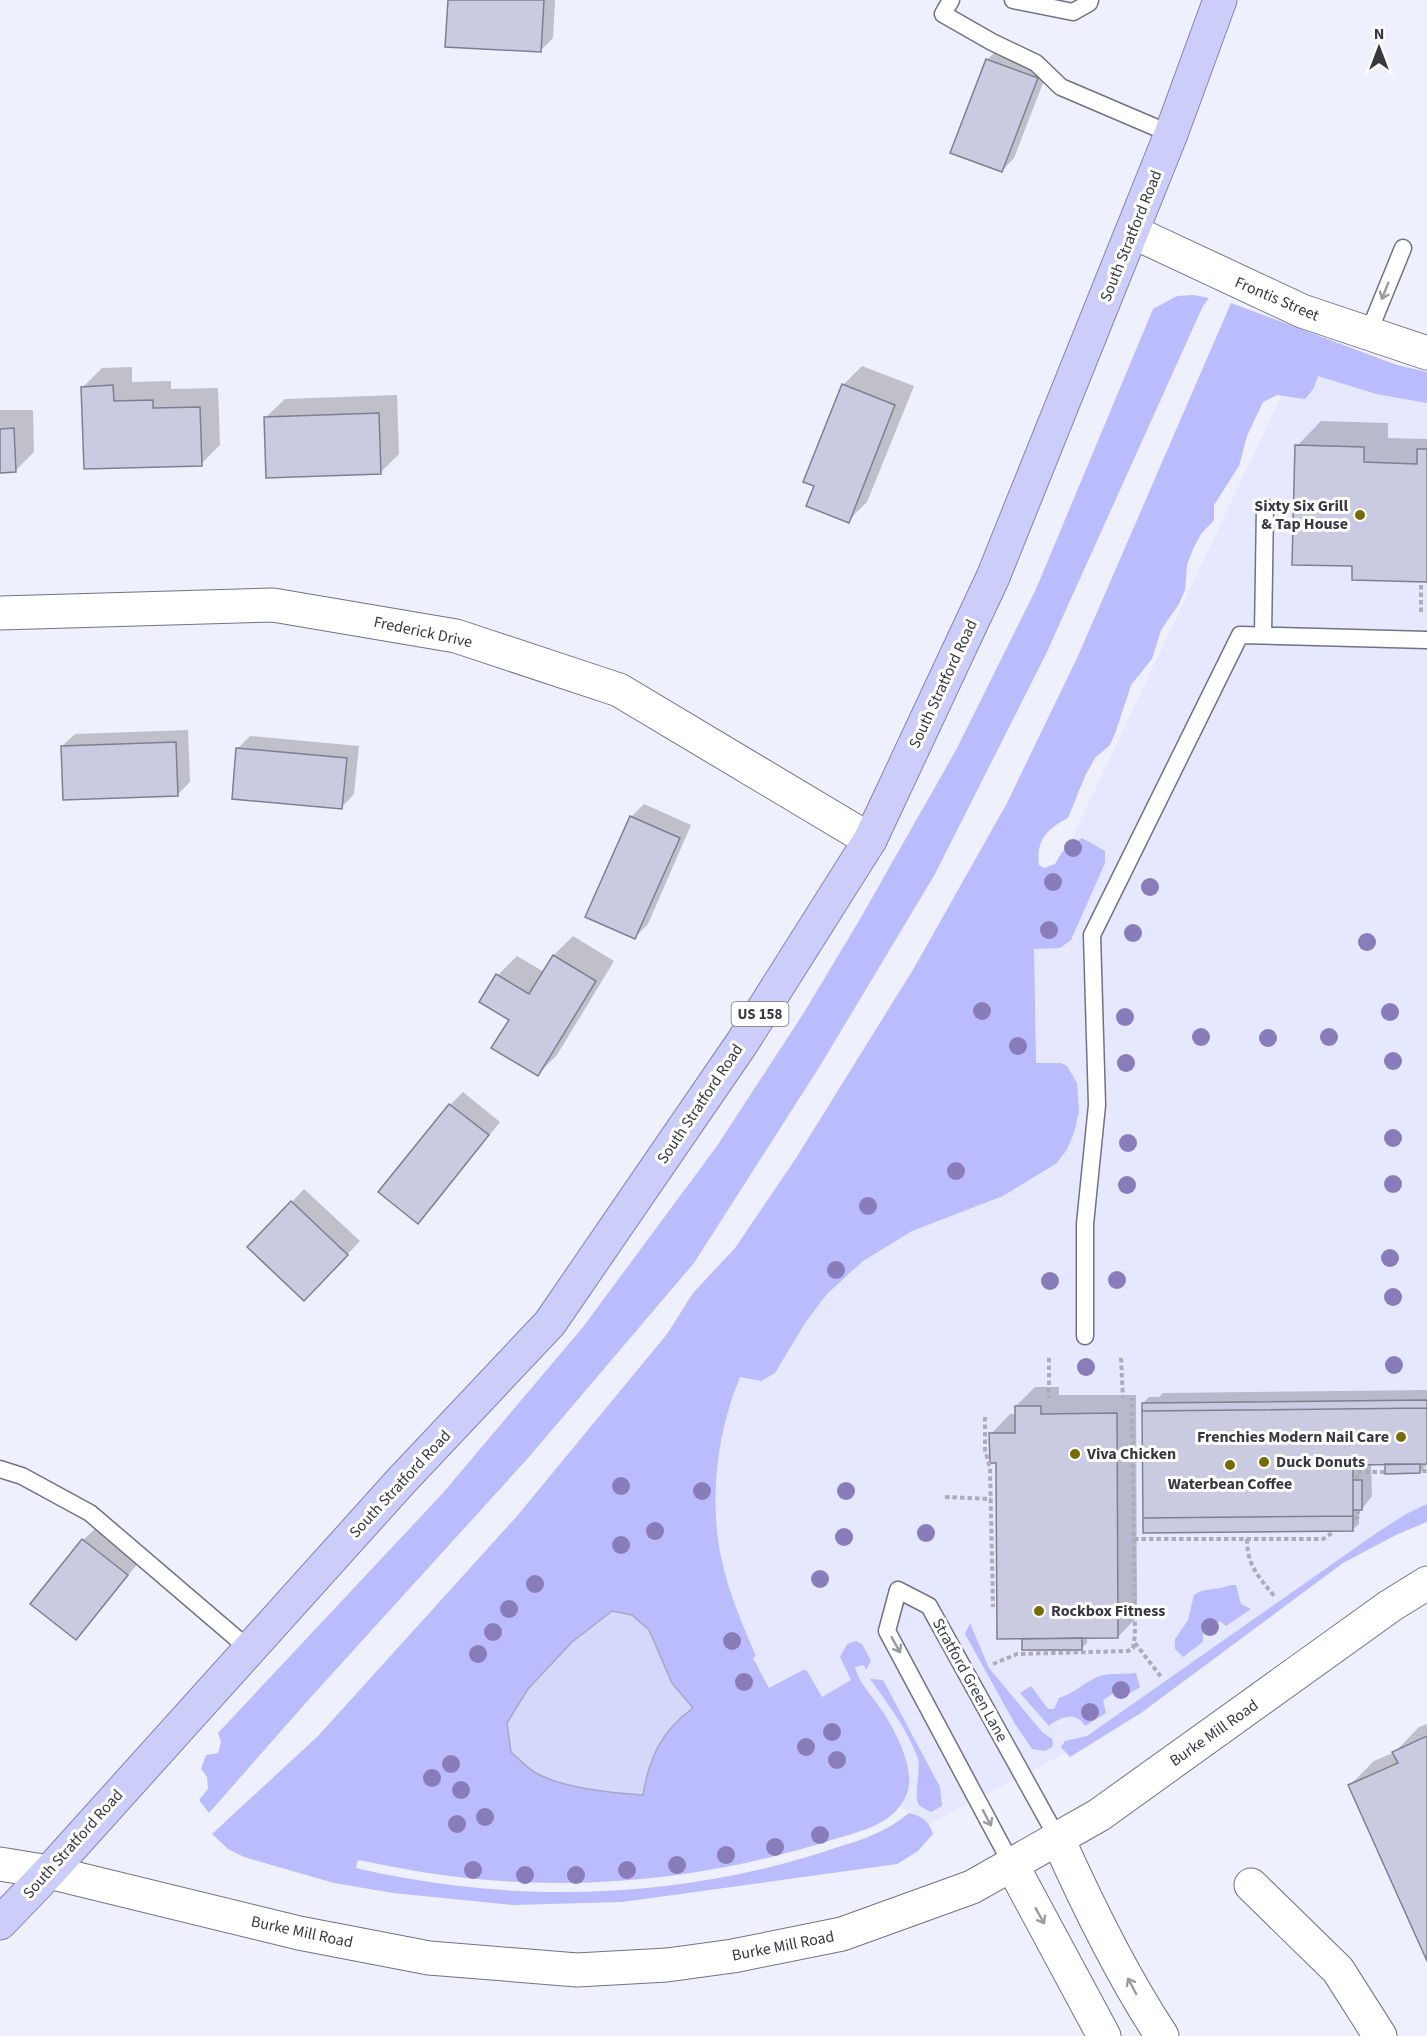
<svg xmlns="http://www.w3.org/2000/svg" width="1427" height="2036" font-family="'Source Sans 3',sans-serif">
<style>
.built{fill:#e6e8ff}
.green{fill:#bbbcfe}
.water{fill:#d5d7fb;stroke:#a6a7c3;stroke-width:1.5}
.shadow{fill:#0003}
.building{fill:#cacbe0;stroke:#7e7f92;stroke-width:1.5}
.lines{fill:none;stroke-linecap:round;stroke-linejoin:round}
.lane-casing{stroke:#727285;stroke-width:19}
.street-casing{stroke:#727285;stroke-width:35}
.secondary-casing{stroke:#727285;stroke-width:35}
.primary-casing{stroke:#8283b6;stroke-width:35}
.path{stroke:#acadb8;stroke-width:4;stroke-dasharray:4.5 3;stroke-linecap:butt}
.lane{stroke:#fff;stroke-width:16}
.street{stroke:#fff;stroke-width:33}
.secondary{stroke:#fff;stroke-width:33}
.primary{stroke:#cdcdfa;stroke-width:33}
.tree{fill:#887dba}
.oneway{stroke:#9b9ca0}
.poi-dot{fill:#756c07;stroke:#fff;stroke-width:2}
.labels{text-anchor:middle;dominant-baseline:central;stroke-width:6;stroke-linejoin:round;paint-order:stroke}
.shield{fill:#fff;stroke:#737479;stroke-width:1.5}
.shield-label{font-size:15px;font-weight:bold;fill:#373840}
.street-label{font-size:16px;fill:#373840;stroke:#fff}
.poi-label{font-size:16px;font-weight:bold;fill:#373840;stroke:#fff;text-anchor:start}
</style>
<rect width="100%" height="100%" fill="#eff0fd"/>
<path class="built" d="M1295,367L1427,400V1512L1343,1563L1086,1743L925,1826L892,1800L780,1727L715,1583L711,1440L751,1352L1029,929Z"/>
<path class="green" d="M1194,295L1209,298L1203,306L1046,654L935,874L820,1066L694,1263L529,1457L311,1697L209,1813L199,1800L208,1789L207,1777L201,1769L206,1755L218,1753L221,1742L218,1733L442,1494L583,1327L717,1146L803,1014L860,919L956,750L1036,589L1153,309L1177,296Z
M1231,303L1397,365L1427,372V403L1376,394L1318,376L1314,388L1305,399L1277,395L1263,402L1247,436L1239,466L1214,505V520L1201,534L1194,547L1187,565L1185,590L1179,604L1161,630L1152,659L1131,685L1116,731L1110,745L1095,758L1085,776L1068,818C1047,829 1036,840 1039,865L1044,868L1055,864L1062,852L1082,838L1105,851V863L1071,940L1060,948L1034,949L1036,1063H1061L1067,1066L1077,1083L1079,1111L1074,1133L1067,1149L1057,1163L1003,1196L912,1231L863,1261L827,1294L805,1323L775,1373L761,1381L740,1377C717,1432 709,1498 721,1557C728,1591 742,1624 756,1656L753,1658L769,1688L803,1670L807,1671L822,1697L851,1680L840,1657L847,1644L856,1641L862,1644L871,1661L866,1670L864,1665L855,1667C859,1682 867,1690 876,1702C891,1722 917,1768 907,1793C895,1827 855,1832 825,1842C709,1878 586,1891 466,1878C429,1874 394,1867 358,1860L356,1868C372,1872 389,1875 405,1878C542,1903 690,1895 823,1852C856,1841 881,1836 909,1813C922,1816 929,1821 933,1834L918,1851L897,1864L622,1902L513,1905L393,1893L334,1883L244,1857L228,1849L212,1834L318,1736L517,1516L667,1334L693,1293L735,1248L796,1158L914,968L1007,803L1078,656Z
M1427,1504V1522L1398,1534L1343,1563L1141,1713L1070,1757L1061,1747L1065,1741L1087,1736L1375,1534L1406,1514Z
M1230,1585H1236L1241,1604L1251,1609L1226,1626L1221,1622L1209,1621L1203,1625V1642L1183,1657L1175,1649V1639L1188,1620L1194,1595C1204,1587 1218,1591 1230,1585Z
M970,1623L989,1668L1042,1732L1052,1739L1053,1743L1052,1747L1045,1751L1032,1749L1015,1724L965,1634Z
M1136,1673L1140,1687L1127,1695L1125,1687H1118L1114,1693L1103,1700L1106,1713L1085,1726C1076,1711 1060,1717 1049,1726L1020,1693L1031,1686L1048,1709H1054L1059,1698C1074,1693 1084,1683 1097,1677C1110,1672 1123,1675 1136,1673Z
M870,1679L883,1680L940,1787L942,1806L931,1812C927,1810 922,1808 919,1805C913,1799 921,1770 918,1759C908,1730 888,1704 870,1679Z"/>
<path class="water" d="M612,1611L632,1615L649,1630L672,1683L693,1708C662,1730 649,1758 643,1795C613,1793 562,1788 536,1773C527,1768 519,1759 511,1752L507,1723L528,1689L572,1642Z"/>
<path class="shadow" d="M449,0H555L553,38L540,51Z
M1000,47L1050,65L1014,158L1002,171L952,152L988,59Z
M862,366L914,386L867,502L848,521L816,485L843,385Z
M132,367V382L171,381V389L218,388L220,445L201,464L83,387L102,368Z
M397,395L399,454L380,473L265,418L285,399Z
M0,410H33L34,452L15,471H0Z
M1321,421L1388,423V438L1427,439V579L1354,565L1297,446Z
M188,730L190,782L177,795L62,746L75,734Z
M250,736L359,746L354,794L342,807L237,749Z
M644,804L691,825L648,924L635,937L631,817Z
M573,936L614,961L557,1055L538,1074L511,1019L481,1001L498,975L517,956L544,972L554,955Z
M463,1092L500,1122L431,1209L418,1222L381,1192L450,1105Z
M304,1189L360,1241L317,1287L292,1202Z
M1035,1387H1059V1395H1136L1137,1617L1118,1637H1087V1643L1081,1649L1023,1639L1025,1637L998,1461L991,1434L1010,1414H1016V1406Z
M1427,1390L1426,1466L1420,1472L1386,1463H1371L1372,1496L1362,1509H1359V1524L1352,1530L1143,1403L1149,1397H1159L1163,1393Z
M96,1528L139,1562L88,1625L76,1638L83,1540Z
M1427,1724V1957L1349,1786L1374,1761L1395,1752L1419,1727Z"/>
<path class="building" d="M448,0H544L541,52L445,47Z
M986,59L1038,78L1002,172L950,153Z
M842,384L895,405L849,523L806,506L814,486L803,482Z
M113,385L114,401L153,400V408L200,407L202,466L84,469L81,387Z
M379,413L381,474L266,478L264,417Z
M14,428L16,472L0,473V429Z
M1295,445L1364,447V462L1417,464V449H1427V582L1352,580V566L1292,565Z
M176,742L178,796L63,800L61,746Z
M236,748L347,758L342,809L232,799Z
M630,816L680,838L635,939L585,917Z
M553,955L596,981L538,1076L491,1048L509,1020L479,1002L496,974L529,994Z
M449,1104L489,1135L418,1224L378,1192Z
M291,1201L348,1255L304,1301L247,1247Z
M1427,1400V1408L1142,1411V1403Z
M1015,1406H1041V1414L1117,1413L1118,1638L997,1639L996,1463H990L989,1433H1015Z
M1427,1408V1464L1353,1465V1516L1143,1518L1142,1411Z
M1385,1464H1420V1473L1385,1474Z
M1353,1480H1362V1510H1353Z
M1353,1516V1531L1143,1533V1518Z
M82,1539L128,1575L76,1640L30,1604Z
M1082,1638V1650H1022V1639Z
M1427,1736V1961L1348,1785L1398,1763L1392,1752Z"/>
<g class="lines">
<defs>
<path id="lane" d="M951,0L943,14L992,42L1036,63L1061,87L1171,134
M1013,0L1073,12L1089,3L1090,0
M1368,334L1403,248
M1263,635L1265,507
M1085,1336V1224L1097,1105L1092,935L1240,635L1427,640
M0,1469L22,1476L90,1513L249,1649
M1012,1865L887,1631L898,1590L929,1606L1058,1839"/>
<path id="street" d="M1133,232L1302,311L1427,353
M0,613L273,605L456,636L619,690L870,840
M1058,1839C1088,1906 1121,1974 1162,2036
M0,1864L49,1872
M1012,1865L1104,2036
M1251,1885L1338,1970L1380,2036"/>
<path id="secondary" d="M49,1872L299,1933L429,1958L577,1970L667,1965L733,1956L842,1934L972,1887L1099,1815L1390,1606L1427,1583"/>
<path id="primary" d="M0,1923L49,1872L402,1480L550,1323L742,1043L870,840L993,577L1171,134L1220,0"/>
</defs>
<use href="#lane" class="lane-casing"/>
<use href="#street" class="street-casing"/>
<use href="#secondary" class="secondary-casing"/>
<use href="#primary" class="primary-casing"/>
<path class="path" d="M1421,612V583
M1049,1358V1398
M1121,1358L1123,1398
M985,1417V1450L990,1468L993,1607
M1422,1471H1427
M1357,1479V1472H1384
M945,1497L991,1499
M1354,1519L1358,1517V1511
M1134,1539H1323L1332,1533
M1247,1539C1247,1566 1259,1577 1275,1597
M1135,1643L1162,1678
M993,1664L1017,1654L1128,1651L1133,1648L1135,1634L1132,1398"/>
<use href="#lane" class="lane"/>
<use href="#street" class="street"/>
<use href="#secondary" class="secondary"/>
<use href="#primary" class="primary"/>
</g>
<g class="tree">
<circle cx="1073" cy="848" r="9"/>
<circle cx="1053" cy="882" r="9"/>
<circle cx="1150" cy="887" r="9"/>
<circle cx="1049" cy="930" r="9"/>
<circle cx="1133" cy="933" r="9"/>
<circle cx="1367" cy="942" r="9"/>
<circle cx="982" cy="1011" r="9"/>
<circle cx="1390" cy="1012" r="9"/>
<circle cx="1125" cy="1017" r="9"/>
<circle cx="1201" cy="1037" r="9"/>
<circle cx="1329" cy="1037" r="9"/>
<circle cx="1268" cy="1038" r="9"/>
<circle cx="1018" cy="1046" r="9"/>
<circle cx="1393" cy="1061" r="9"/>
<circle cx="1126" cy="1063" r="9"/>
<circle cx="1393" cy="1138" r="9"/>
<circle cx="1128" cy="1143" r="9"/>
<circle cx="956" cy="1171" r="9"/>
<circle cx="1393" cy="1184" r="9"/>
<circle cx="1127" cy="1185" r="9"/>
<circle cx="868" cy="1206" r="9"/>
<circle cx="1390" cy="1258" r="9"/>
<circle cx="836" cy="1270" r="9"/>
<circle cx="1117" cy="1280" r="9"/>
<circle cx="1050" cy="1281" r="9"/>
<circle cx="1393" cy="1297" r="9"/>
<circle cx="1394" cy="1365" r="9"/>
<circle cx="1086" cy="1367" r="9"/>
<circle cx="621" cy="1486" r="9"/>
<circle cx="702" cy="1491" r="9"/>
<circle cx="846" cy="1491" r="9"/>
<circle cx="655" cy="1531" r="9"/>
<circle cx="926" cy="1533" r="9"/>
<circle cx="844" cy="1537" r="9"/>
<circle cx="621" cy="1545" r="9"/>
<circle cx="820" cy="1579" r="9"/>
<circle cx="535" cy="1584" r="9"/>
<circle cx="509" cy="1609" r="9"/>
<circle cx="1210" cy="1627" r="9"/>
<circle cx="493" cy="1632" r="9"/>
<circle cx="732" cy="1641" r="9"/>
<circle cx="478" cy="1654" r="9"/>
<circle cx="744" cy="1682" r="9"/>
<circle cx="1121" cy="1690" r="9"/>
<circle cx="1090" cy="1712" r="9"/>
<circle cx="832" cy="1732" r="9"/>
<circle cx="806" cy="1747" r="9"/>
<circle cx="837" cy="1760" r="9"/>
<circle cx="451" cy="1764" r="9"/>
<circle cx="432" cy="1778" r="9"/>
<circle cx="461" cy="1790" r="9"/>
<circle cx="485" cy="1817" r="9"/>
<circle cx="457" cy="1824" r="9"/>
<circle cx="820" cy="1835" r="9"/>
<circle cx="775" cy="1847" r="9"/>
<circle cx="726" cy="1855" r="9"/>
<circle cx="677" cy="1865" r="9"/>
<circle cx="473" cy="1870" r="9"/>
<circle cx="627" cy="1870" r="9"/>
<circle cx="525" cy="1875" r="9"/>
<circle cx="576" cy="1875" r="9"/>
</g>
<defs><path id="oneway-shaft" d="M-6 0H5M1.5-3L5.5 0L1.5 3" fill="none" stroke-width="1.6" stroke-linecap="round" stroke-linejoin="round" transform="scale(1.5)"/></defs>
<g class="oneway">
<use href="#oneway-shaft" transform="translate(1385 291) rotate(112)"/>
<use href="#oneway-shaft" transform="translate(896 1645) rotate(61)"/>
<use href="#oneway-shaft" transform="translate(987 1818) rotate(62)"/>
<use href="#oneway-shaft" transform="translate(1040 1916) rotate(61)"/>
<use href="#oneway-shaft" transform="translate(1132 1986) rotate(-118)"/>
</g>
<g class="poi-dot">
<circle cx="1360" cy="515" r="6"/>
<circle cx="1401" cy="1437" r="6"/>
<circle cx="1075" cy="1454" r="6"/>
<circle cx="1264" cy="1462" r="6"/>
<circle cx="1230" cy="1465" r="6"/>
<circle cx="1039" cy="1611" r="6"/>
</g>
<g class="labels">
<rect class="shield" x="731.5" y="1002" width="57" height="24" rx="4.5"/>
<g class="shield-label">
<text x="760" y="1014">US 158</text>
</g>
<g class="street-label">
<text transform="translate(1131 236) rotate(-68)">South Stratford Road</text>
<text transform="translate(1277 299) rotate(23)">Frontis Street</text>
<text transform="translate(423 632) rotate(12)">Frederick Drive</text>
<text transform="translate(943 684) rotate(-65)">South Stratford Road</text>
<text transform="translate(700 1104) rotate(-56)">South Stratford Road</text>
<text transform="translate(400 1484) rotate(-47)">South Stratford Road</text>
<text transform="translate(970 1680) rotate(61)">Stratford Green Lane</text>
<text transform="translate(1214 1733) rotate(-35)">Burke Mill Road</text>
<text transform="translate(73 1844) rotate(-48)">South Stratford Road</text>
<text transform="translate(302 1932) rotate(12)">Burke Mill Road</text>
<text transform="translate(783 1946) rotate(-11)">Burke Mill Road</text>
</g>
<g class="poi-label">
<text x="1348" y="506" text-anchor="end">Sixty Six Grill<tspan x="1348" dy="18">&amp; Tap House</tspan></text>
<text x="1389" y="1437" text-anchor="end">Frenchies Modern Nail Care</text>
<text x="1087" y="1454">Viva Chicken</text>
<text x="1276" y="1462">Duck Donuts</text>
<text x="1230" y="1484" text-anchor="middle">Waterbean Coffee</text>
<text x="1051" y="1611">Rockbox Fitness</text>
</g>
</g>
<g transform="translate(1379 48)" stroke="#ffffff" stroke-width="4.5" paint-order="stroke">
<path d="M0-4.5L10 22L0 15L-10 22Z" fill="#373840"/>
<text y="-9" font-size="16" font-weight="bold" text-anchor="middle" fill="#373840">N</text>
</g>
</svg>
